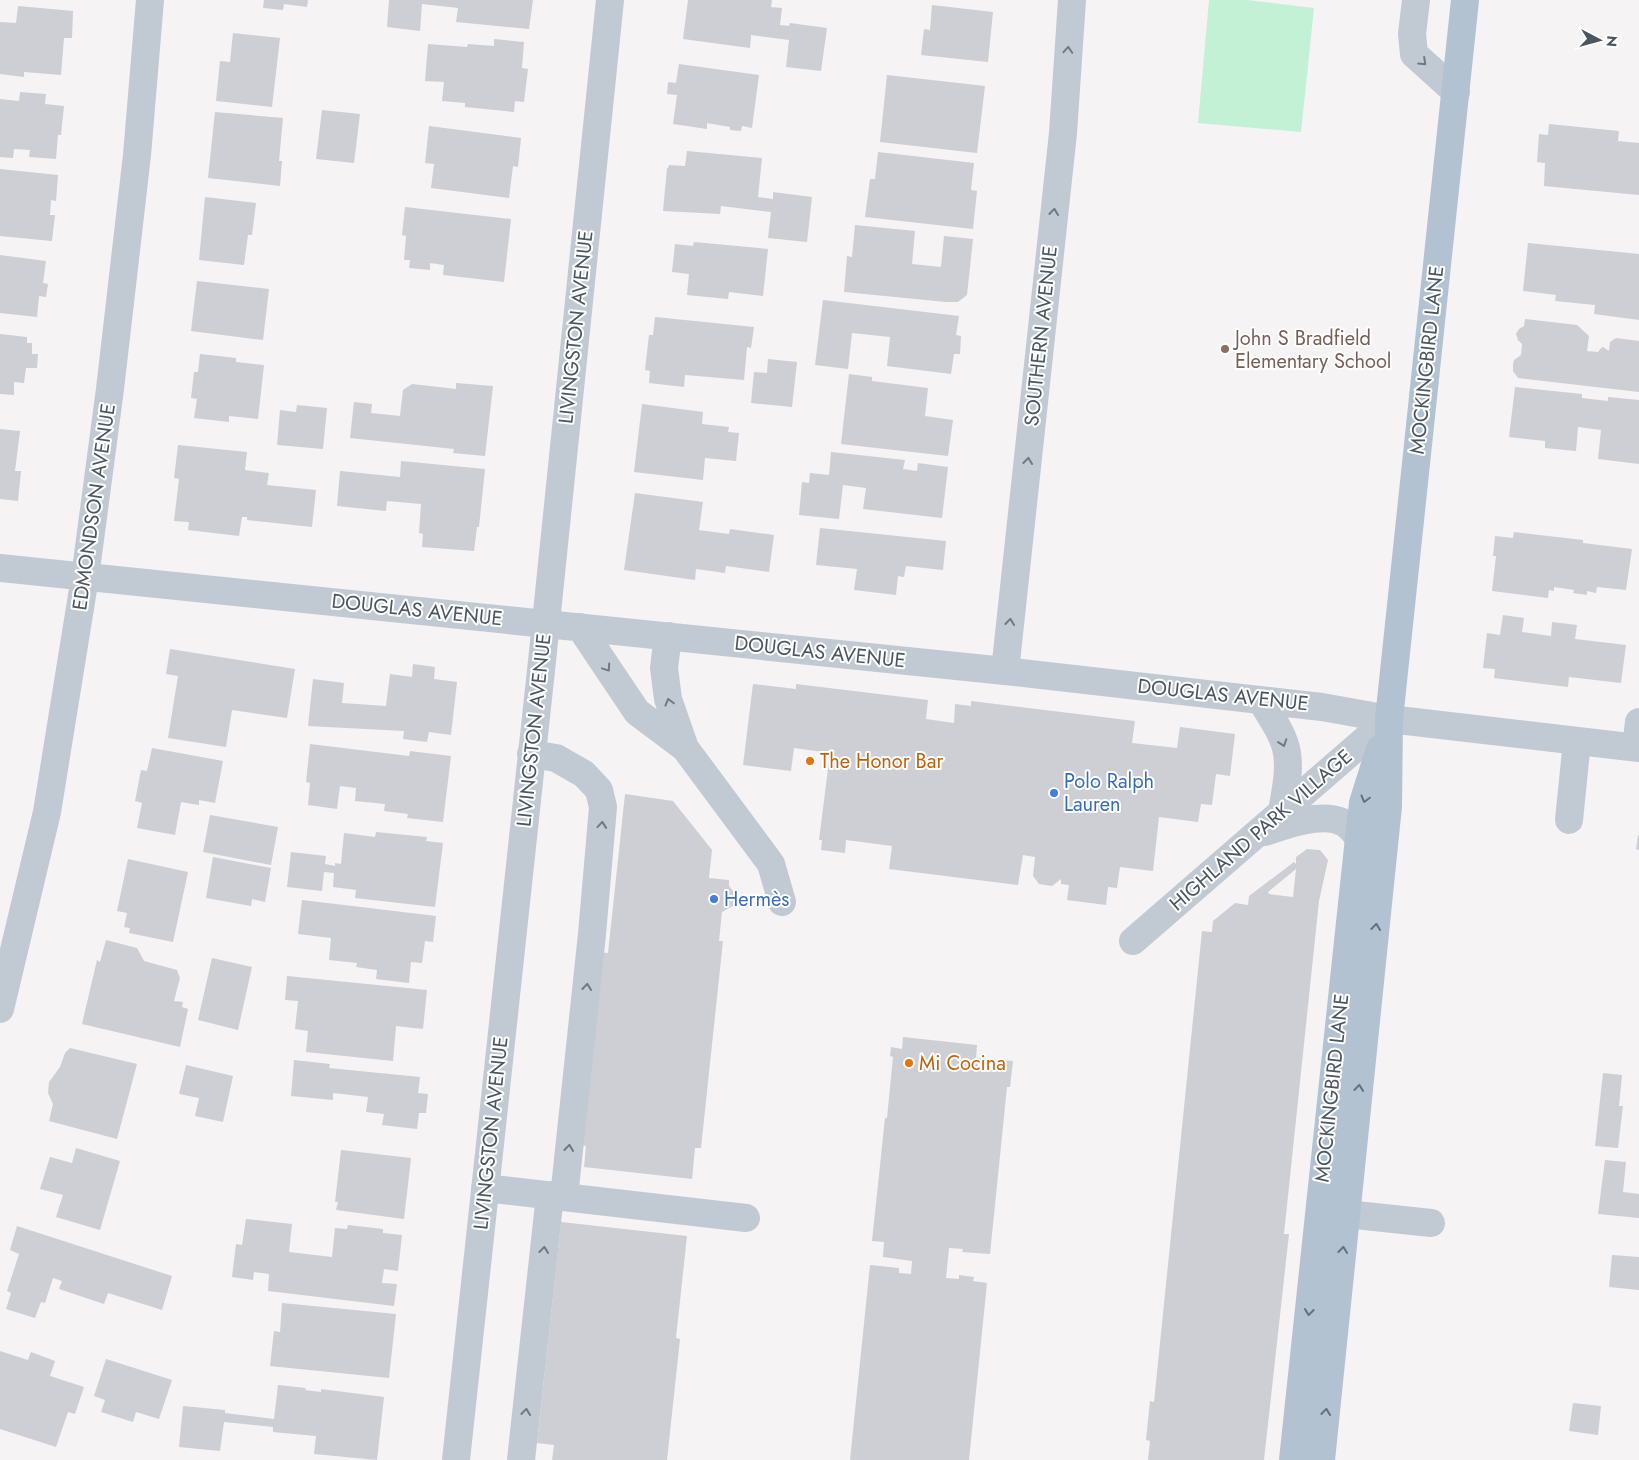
<svg xmlns="http://www.w3.org/2000/svg" width="1639" height="1460" font-family="Jost,sans-serif">
<style>
.green{fill:#c3f1d5}
.building{fill:#cdcfd5;fill-rule:evenodd}
.lines{fill:none;stroke-linecap:round;stroke-linejoin:round}
.minor{stroke:#c1cad2;stroke-width:28}
.major{stroke:#b3c2d1;stroke-width:28}
.oneway{stroke:#6e7983}
.oneway2{stroke:#64717d}
.education-dot{fill:#8d6e63;stroke:#fff;stroke-width:2}
.food-dot{fill:#e8710a;stroke:#fff;stroke-width:2}
.shop-dot{fill:#3f7fe0;stroke:#fff;stroke-width:2}
.labels{text-anchor:middle;dominant-baseline:central;stroke-width:4;stroke-linejoin:round;paint-order:stroke}
.street-label{font-size:20px;fill:#4a5661;stroke:#fff}
.education-label{font-size:20px;fill:#785e54;stroke:#fff;text-anchor:start}
.food-label{font-size:20px;fill:#c56008;stroke:#fff;text-anchor:start}
.shop-label{font-size:20px;fill:#366cbe;stroke:#fff;text-anchor:start}
</style>
<rect width="100%" height="100%" fill="#f5f3f3"/>
<path class="green" d="M1209,0H1247L1314,8L1301,132L1198,123Z"/>
<path class="building" d="M264,0H308L307,7L284,4L283,10L263,8Z
M389,0H533L529,29L456,22L458,8L422,4L420,31L387,27Z
M688,0H772L771,7L782,8L780,25L789,26L790,23L827,28L821,71L786,67L789,40L751,35L750,48L683,39Z
M932,5L993,12L988,62L921,55L924,29L930,30Z
M18,6L73,11L72,38H64L61,75L24,72V77L0,74V22L16,23Z
M233,33L280,38L272,107L216,101L220,61L230,62Z
M494,39L524,42L522,68L528,69L524,102L515,101L514,112L465,107V103L442,101L444,82L425,81L428,44L467,47L468,44L494,46Z
M679,64L759,75L752,128L742,126L741,131L730,130V127L707,123V129L673,124L677,95L667,94L668,82L676,83Z
M887,75L985,86L977,153L880,142Z
M20,92L46,94L45,104L64,106L61,135H58L56,159L29,157L30,150L14,149L13,158L0,157V99L19,101Z
M322,110L360,114L354,163L316,159Z
M215,112L283,118L279,161H282L280,186L208,178Z
M1549,124L1619,131L1618,141L1639,143V195L1544,186L1545,163L1537,162L1539,134L1548,135Z
M429,126L521,138L518,167L513,166L509,198L431,188L434,164L425,163Z
M687,151L762,158L758,197L773,199V192L812,197L807,242L768,238L771,212L721,206L720,214L663,211L667,168H668L669,165L685,166Z
M878,152L974,163L971,190L977,191L973,229L865,217L870,179H875Z
M0,169L58,175L56,201L51,200L50,215H55L52,241L0,236Z
M205,197L256,203L252,235H248L244,265L199,260Z
M405,207L511,219L504,282L443,275L444,265L430,263V270L409,268L410,260H404L406,236L402,235Z
M855,225L915,231L912,264L941,267L944,236L973,239L967,295L958,302H946L844,292L847,256L852,257Z
M694,242L768,249L763,296L729,292L728,299L687,295L689,274L672,272L675,244L693,246Z
M1528,243L1639,254V320L1594,314L1595,305L1555,301L1556,295L1523,291Z
M0,255L46,261L43,283L48,284L46,297L39,296L37,317L0,313Z
M197,281L269,289L263,340L191,331Z
M823,300L959,316L956,335L961,336L960,354H954L951,374L887,366L890,337L852,333L848,369L815,365Z
M655,317L754,327L751,348L747,347L744,380L685,375L684,387L649,383L650,371L645,370L649,335H653Z
M1525,319L1577,325L1589,336L1587,351L1598,352L1600,349L1603,347L1609,351L1610,342L1616,338L1639,341V392L1518,378L1513,371V364L1514,360L1521,355L1522,344L1518,340L1516,334L1519,329L1524,326Z
M0,334L27,337V343H32V354H38L37,368H26L24,383L14,382V395L0,394Z
M200,354L236,358V362L264,365L258,419L229,416V422L194,418L197,399L191,398L194,372H198Z
M768,359L797,362L792,407L751,403L754,372L767,373Z
M849,374L872,377V381L928,388L925,416L953,420L948,456L841,444Z
M456,383L493,386L485,456L453,453L454,449L350,438L354,402L372,404L371,413L400,416L403,390L412,384L456,389Z
M1515,387L1582,394V398L1608,401V397L1639,400V464L1598,459L1601,430L1578,427L1576,451L1545,448V441L1509,437Z
M642,404L703,412L702,424L729,427L728,432L739,433L736,461L705,458L703,480L634,472Z
M297,405L327,408L323,449L277,445L280,410L296,412Z
M0,429L20,431L15,471H21L18,501L0,499Z
M178,445L247,452L245,470L269,473L267,485L316,490L312,527L247,520V517H242L239,536L188,530L189,522L174,521L179,479L174,478Z
M831,452L905,460L903,469L917,471L918,463L948,467L942,518L863,509L866,488L843,485L839,519L799,515L802,482L809,483L810,473L829,475Z
M401,461L485,469L479,527H477L474,551L422,547L423,534L419,533L421,504L387,501L386,511L337,506L340,471L400,477Z
M635,493L703,502L699,530L729,534L730,529L774,535L769,572L726,566L725,573L696,569L695,580L624,570Z
M820,528L946,541L943,570L906,566L904,577L898,576L896,595L854,590L857,569L816,565Z
M1514,532L1583,540V543L1632,549L1626,590L1597,587L1596,593L1587,591V595L1573,593L1574,590L1554,587V591L1549,590L1548,598L1492,591L1496,556H1493L1495,536L1513,538Z
M1503,615L1524,618L1522,632L1551,636L1552,622L1577,625L1575,639L1626,645L1621,683L1569,677L1568,687L1494,678L1495,669L1483,668L1487,633L1500,635Z
M170,649L295,669L287,718L232,710L226,747L168,738L178,676L166,674Z
M413,664L435,667L434,679L457,682L451,735L429,732L427,742L403,739L404,731L308,726L313,679L344,683L342,703L386,706L390,674L412,677Z
M753,684L796,689V684L928,700L926,719L954,723L955,704L971,706V701L1135,721L1132,743L1177,748L1180,727L1235,734L1230,776L1216,774L1212,805L1201,804L1198,822L1159,817L1153,871L1120,867L1117,888L1108,887L1106,905L1067,900L1069,885L1061,884V879L1052,886L1039,884L1033,876L1035,857L1023,855L1018,885L889,869L892,846L846,840L845,853L821,850L822,840H819L830,753L794,748L791,771L743,765Z
M310,744L409,756L410,751L451,756L443,822L407,818L408,814L384,811L385,804L355,801L356,788L340,786L337,809L308,805L310,783L306,782Z
M152,748L223,761L215,803L199,800V805L181,802L175,835L137,828L142,803L135,801L141,770L147,771Z
M625,794L673,801L712,850L709,878L729,880V886L734,892L733,906L722,912L719,941H723L701,1148H695L692,1179L584,1167L586,1146L578,1145L598,952L608,953Z
M210,815L278,827L271,865L203,852Z
M376,832L427,837L426,841L443,843L435,907L355,898L356,890L333,887L334,873L324,872L322,891L287,887L291,852L326,856L325,864L335,866V863L341,864L344,833L375,837Z
M1638,835L1639,836V850L1636,849Z
M1307,849L1320,850L1328,860L1319,901L1284,1234H1289L1264,1460H1148L1150,1441L1146,1440L1150,1401L1154,1402L1202,931L1212,932L1213,921L1235,903L1248,905L1249,896L1294,862L1296,864V857ZM1296,869L1293,897L1269,894L1268,892Z
M213,857L271,868L265,902L252,899L251,906L206,898Z
M128,859L188,872L173,942L129,933L130,928L124,927L127,913L117,911Z
M302,900L436,916L433,942L425,941L422,963L411,962L409,983L376,979L377,970L356,967L357,963L329,960L331,938L298,934Z
M106,940L137,948L144,961L177,970L180,978L174,1001L183,1002L182,1007L188,1009L180,1047L82,1024L97,960L100,962Z
M212,958L252,967L238,1030L198,1020Z
M287,976L427,990L423,1029L396,1026L393,1061L306,1052L308,1031L295,1029L298,1001L285,1000Z
M903,1037L977,1045L976,1058L1013,1061L1010,1087H1007L990,1254L962,1252L963,1249L949,1248L946,1278L959,1279V1275L974,1277L973,1281L987,1283L969,1460H850L870,1265L899,1268V1273L911,1274L912,1261L883,1257L884,1242L872,1241L885,1118H887L893,1057L890,1056L891,1047L902,1049Z
M70,1048L137,1064L117,1139L49,1121L53,1104L48,1093L49,1082L60,1067L65,1053Z
M294,1060L330,1064L329,1068L420,1077L418,1093L428,1094L426,1113H419L417,1129L382,1125L384,1114L366,1112L368,1097L333,1093V1100L291,1096Z
M186,1065L233,1076L223,1122L195,1116L199,1098L179,1094Z
M1603,1073L1622,1075L1619,1106H1623L1618,1148L1595,1146Z
M76,1148L120,1161L100,1230L56,1217L63,1195L40,1189L50,1157L72,1163Z
M341,1150L411,1158L404,1219L336,1210L338,1202H335Z
M1605,1160L1626,1162L1623,1192L1639,1194V1218L1598,1214Z
M246,1219L292,1224L289,1252L332,1257L335,1228L347,1229L348,1225L383,1229V1233L402,1235L398,1271L384,1269L382,1283L397,1284L394,1306L268,1291L269,1274L254,1272L253,1280L232,1277L236,1244L242,1245Z
M561,1222L687,1236L676,1338L680,1339L667,1460H552L554,1445L537,1443Z
M17,1226L172,1276L162,1310L108,1293L104,1304L59,1289L62,1281L53,1278L45,1303L41,1302L35,1318L6,1309L11,1293L7,1291L19,1254L10,1250Z
M1612,1255L1639,1257V1290L1609,1287Z
M282,1303L396,1314L389,1378L270,1366L274,1331L280,1332Z
M0,1351L28,1360L31,1352L55,1361L50,1376L84,1387L75,1414L68,1412L56,1447L0,1429Z
M106,1359L172,1380L159,1419L136,1412L133,1422L101,1412L105,1400L94,1396Z
M278,1385L306,1388L305,1390L321,1392V1389L384,1397L377,1460L314,1454L316,1436L273,1432V1427L224,1422L220,1451L179,1447L183,1406L225,1410V1413L274,1419Z
M1573,1403L1601,1406L1598,1435L1569,1431Z"/>
<g class="lines">
<path class="minor" d="M1416,0L1412,34L1414,54L1456,92
M0,568L1005,671L1322,707L1389,719L1639,748
M580,627L637,712L685,748
M668,636L664,668L668,699L685,748L771,864L782,902
M1005,671L1063,133L1072,0
M1261,700C1270,716 1284,734 1287,753C1290,772 1285,793 1282,812
M1636,747L1639,722
M531,754L556,758L584,774L599,790L603,807L592,934L564,1197
M1569,820L1577,741
M1265,832C1285,825 1321,812 1342,822C1349,825 1354,832 1359,838
M1133,941L1389,719
M0,1009L47,812L85,577L110,389L137,155L150,0
M485,1188L746,1218
M1346,1214L1431,1223
M456,1460L542,661L610,0
M521,1460L550,1195"/>
<path class="major" d="M1293,1460L1359,838L1363,803L1380,749
M1321,1460L1388,806L1389,719L1465,0"/>
</g>
<defs><path id="oneway-chevron" d="M-2-3.5L2.5 0L-2 3.5" fill="none" stroke-width="1.6" stroke-linecap="round" stroke-linejoin="round" transform="scale(1.25)"/></defs>
<g class="oneway">
<use href="#oneway-chevron" transform="translate(1068 50) rotate(-86)"/>
<use href="#oneway-chevron" transform="translate(1423 62) rotate(43)"/>
<use href="#oneway-chevron" transform="translate(1054 212) rotate(-84)"/>
<use href="#oneway-chevron" transform="translate(1028 461) rotate(-84)"/>
<use href="#oneway-chevron" transform="translate(1010 622) rotate(-84)"/>
<use href="#oneway-chevron" transform="translate(607 668) rotate(56)"/>
<use href="#oneway-chevron" transform="translate(669 702) rotate(-105)"/>
<use href="#oneway-chevron" transform="translate(1283 743) rotate(71)"/>
<use href="#oneway-chevron" transform="translate(602 825) rotate(-85)"/>
<use href="#oneway-chevron" transform="translate(587 987) rotate(-84)"/>
<use href="#oneway-chevron" transform="translate(569 1148) rotate(-84)"/>
<use href="#oneway-chevron" transform="translate(544 1250) rotate(-84)"/>
<use href="#oneway-chevron" transform="translate(526 1412) rotate(-84)"/>
</g>
<g class="oneway2">
<use href="#oneway-chevron" transform="translate(1365 799) rotate(105)"/>
<use href="#oneway-chevron" transform="translate(1376 927) rotate(-84)"/>
<use href="#oneway-chevron" transform="translate(1359 1088) rotate(-84)"/>
<use href="#oneway-chevron" transform="translate(1343 1250) rotate(-84)"/>
<use href="#oneway-chevron" transform="translate(1309 1312) rotate(96)"/>
<use href="#oneway-chevron" transform="translate(1326 1412) rotate(-84)"/>
</g>
<circle class="education-dot" cx="1225" cy="349" r="5"/>
<g class="food-dot">
<circle cx="810" cy="761" r="5"/>
<circle cx="909" cy="1063" r="5"/>
</g>
<g class="shop-dot">
<circle cx="1054" cy="793" r="5"/>
<circle cx="714" cy="899" r="5"/>
</g>
<g class="labels">
<g class="street-label">
<text transform="translate(576 327) rotate(-84)">LIVINGSTON AVENUE</text>
<text transform="translate(1041 336) rotate(-84)">SOUTHERN AVENUE</text>
<text transform="translate(1427 360) rotate(-84)">MOCKINGBIRD LANE</text>
<text transform="translate(94 507) rotate(-82)">EDMONDSON AVENUE</text>
<text transform="translate(417 610) rotate(6)">DOUGLAS AVENUE</text>
<text transform="translate(820 652) rotate(6)">DOUGLAS AVENUE</text>
<text transform="translate(1223 695) rotate(6)">DOUGLAS AVENUE</text>
<text transform="translate(534 730) rotate(-84)">LIVINGSTON AVENUE</text>
<text transform="translate(1261 830) rotate(-41)">HIGHLAND PARK VILLAGE</text>
<text transform="translate(1332 1088) rotate(-84)">MOCKINGBIRD LANE</text>
<text transform="translate(491 1133) rotate(-84)">LIVINGSTON AVENUE</text>
</g>
<g class="education-label">
<text x="1235" y="338">John S Bradfield<tspan x="1235" dy="23">Elementary School</tspan></text>
</g>
<g class="food-label">
<text x="820" y="761">The Honor Bar</text>
<text x="919" y="1063">Mi Cocina</text>
</g>
<g class="shop-label">
<text x="1064" y="781">Polo Ralph<tspan x="1064" dy="23">Lauren</tspan></text>
<text x="724" y="899">Hermès</text>
</g>
</g>
<g transform="translate(1599 40) rotate(96)" stroke="#ffffff" stroke-width="4" paint-order="stroke">
<path d="M0-4L9 19L0 12L-9 19Z" fill="#4a5661"/>
<text y="-8" font-size="14" font-weight="bold" text-anchor="middle" fill="#4a5661">N</text>
</g>
</svg>
